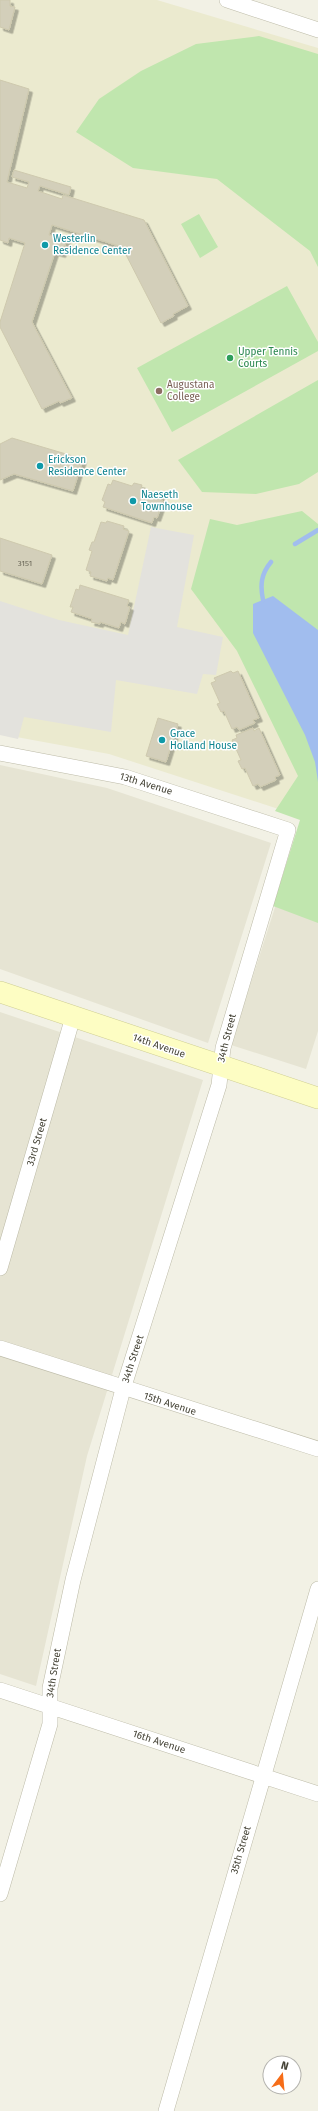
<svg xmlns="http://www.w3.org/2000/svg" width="318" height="2111" font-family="'Fira Sans',sans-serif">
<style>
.residential{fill:#e6e4d3}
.education{fill:#ebeacf}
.green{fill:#c0e6ae}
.parking{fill:#e3e2dd}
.water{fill:#a1bdee}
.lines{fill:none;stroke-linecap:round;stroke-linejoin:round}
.stream{stroke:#a1bdee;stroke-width:4.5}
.building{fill:#d3cfba;stroke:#cec9ae;filter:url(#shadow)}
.street-casing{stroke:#bdbba8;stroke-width:16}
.secondary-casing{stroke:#cecd93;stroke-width:22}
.street{stroke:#fff;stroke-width:15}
.secondary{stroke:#fdfdc3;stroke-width:21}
.culture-dot{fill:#0f9aa8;stroke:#fff;stroke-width:1.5}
.leisure-dot{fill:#2e9e5b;stroke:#fff;stroke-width:1.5}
.education-dot{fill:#8d6e63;stroke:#fff;stroke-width:1.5}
.labels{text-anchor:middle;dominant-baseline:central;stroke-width:3;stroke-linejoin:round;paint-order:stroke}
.number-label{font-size:8px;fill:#686556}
.culture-label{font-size:10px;fill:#0d838f;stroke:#fff;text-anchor:start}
.leisure-label{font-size:10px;fill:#27864d;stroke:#fff;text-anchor:start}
.education-label{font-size:10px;fill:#785e54;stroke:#fff;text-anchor:start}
.street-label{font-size:10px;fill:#444235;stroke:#fff}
</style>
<defs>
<filter id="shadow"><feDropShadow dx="3.5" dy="3.5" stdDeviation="0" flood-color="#0004"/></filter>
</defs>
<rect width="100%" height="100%" fill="#f2f1e5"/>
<path class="residential" d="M0,765L107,788L271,843L208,1043L0,969Z
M277,901L318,914V1031L306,1069L231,1045Z
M0,1012L203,1080L87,1456L36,1686L0,1674Z"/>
<path class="education" d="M0,0H157L318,48V914L303,817L109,754L0,734Z"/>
<path class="green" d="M259,36L318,54V267L310,251L217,179L133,168L76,132L99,99L141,71L196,44Z
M199,214L218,247L200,258L181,224Z
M287,286L318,342V351L172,432L137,368Z
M318,380V472L299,484L256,494L202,492L178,460Z
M302,511L318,524V923L273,906L300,820L275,811L298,776L237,651L191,589L210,519L237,525Z"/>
<path class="parking" d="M151,527L194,535L177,627L223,637L216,675L203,674L197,694L116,680L111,732L24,717L18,739L0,735V601L59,620L128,635Z"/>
<path class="water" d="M273,596L318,630V782L315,762L305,735L253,633V604Z"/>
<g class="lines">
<path class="stream" d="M295,544L318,530
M263,600C260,585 261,574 271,562"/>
</g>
<path class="building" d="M0,0H10V6L15,7L9,30L0,27Z
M0,80L29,89L7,182L27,188L29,182L12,177L14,170L71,187L69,195L40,186L38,191L62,199L63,195L144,220L188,306L173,314L174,316L161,323L122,247L52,225L49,235L67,240L62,254L55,252L32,322L72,398L60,403L59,401L42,409L0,327V322L25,243L9,238L8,243L0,240Z
M12,438L83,459L73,491L14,474L0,480V444Z
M113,480L132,486L134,483L142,485L141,488L161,495L160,500L163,501L157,518L154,517L152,523L103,507L105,502L102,500L108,484L111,485Z
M107,521L124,526L123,529L129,531L113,580L108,578L107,581L90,576L91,572L86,570L92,551L89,550L92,542H94L101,522L106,523Z
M0,538L52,555L42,584L0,571Z
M80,585L129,600L127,606L130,607L125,624L121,622L119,628L100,622V624L91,622L92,619L71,612L73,607H70L76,589L79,590Z
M231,671L233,673L238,671L259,718L253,720L255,723L239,730L237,727L232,729L224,711L221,712L217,704L220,703L211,683L216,681L214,678Z
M158,718L178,724L166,762L146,756Z
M253,728L254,731L259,728L280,775L275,777L276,780L260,787L258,784L253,786L245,768L242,769L238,761L241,760L232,740L237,738L236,735Z"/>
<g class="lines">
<defs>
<path id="street" d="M227,0L318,30
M0,753L125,777L288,830L223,1048L219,1085L123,1389L73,1580L50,1688V1724L0,1894
M0,1268L73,1017
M0,1348L318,1449
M0,1690L318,1794
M166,2111L318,1589"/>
<path id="secondary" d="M0,992L318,1098"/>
</defs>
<use href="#street" class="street-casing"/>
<use href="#secondary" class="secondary-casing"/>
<use href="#street" class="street"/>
<use href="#secondary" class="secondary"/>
</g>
<g class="culture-dot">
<circle cx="45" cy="245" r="4"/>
<circle cx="40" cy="466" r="4"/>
<circle cx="133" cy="501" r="4"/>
<circle cx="162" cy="740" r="4"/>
</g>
<circle class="leisure-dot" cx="230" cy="358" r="4"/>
<circle class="education-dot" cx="159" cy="391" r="4"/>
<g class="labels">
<g class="number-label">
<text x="25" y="563">3151</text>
</g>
<g class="culture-label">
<text x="53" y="239">Westerlin<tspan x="53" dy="12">Residence Center</tspan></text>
<text x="48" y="460">Erickson<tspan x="48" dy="12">Residence Center</tspan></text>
<text x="141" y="495">Naeseth<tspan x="141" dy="12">Townhouse</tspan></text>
<text x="170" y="734">Grace<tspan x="170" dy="12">Holland House</tspan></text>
</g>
<g class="leisure-label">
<text x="238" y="352">Upper Tennis<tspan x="238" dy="12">Courts</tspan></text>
</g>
<g class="education-label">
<text x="167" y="385">Augustana<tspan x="167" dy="12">College</tspan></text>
</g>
<g class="street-label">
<text transform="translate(146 784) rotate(17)">13th Avenue</text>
<text transform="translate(227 1038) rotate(-76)">34th Street</text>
<text transform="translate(159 1046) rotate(19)">14th Avenue</text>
<text transform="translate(37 1142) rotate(-74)">33rd Street</text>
<text transform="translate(133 1359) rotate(-72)">34th Street</text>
<text transform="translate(170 1404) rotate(18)">15th Avenue</text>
<text transform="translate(54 1673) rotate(-81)">34th Street</text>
<text transform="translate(159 1742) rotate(18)">16th Avenue</text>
<text transform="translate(241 1850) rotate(-74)">35th Street</text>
</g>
</g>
<g transform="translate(282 2075) rotate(16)"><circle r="19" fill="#ffffff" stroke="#b4b3ae"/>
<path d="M0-3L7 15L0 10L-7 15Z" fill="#f66d18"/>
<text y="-6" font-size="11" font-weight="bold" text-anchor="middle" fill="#444235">N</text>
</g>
</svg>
